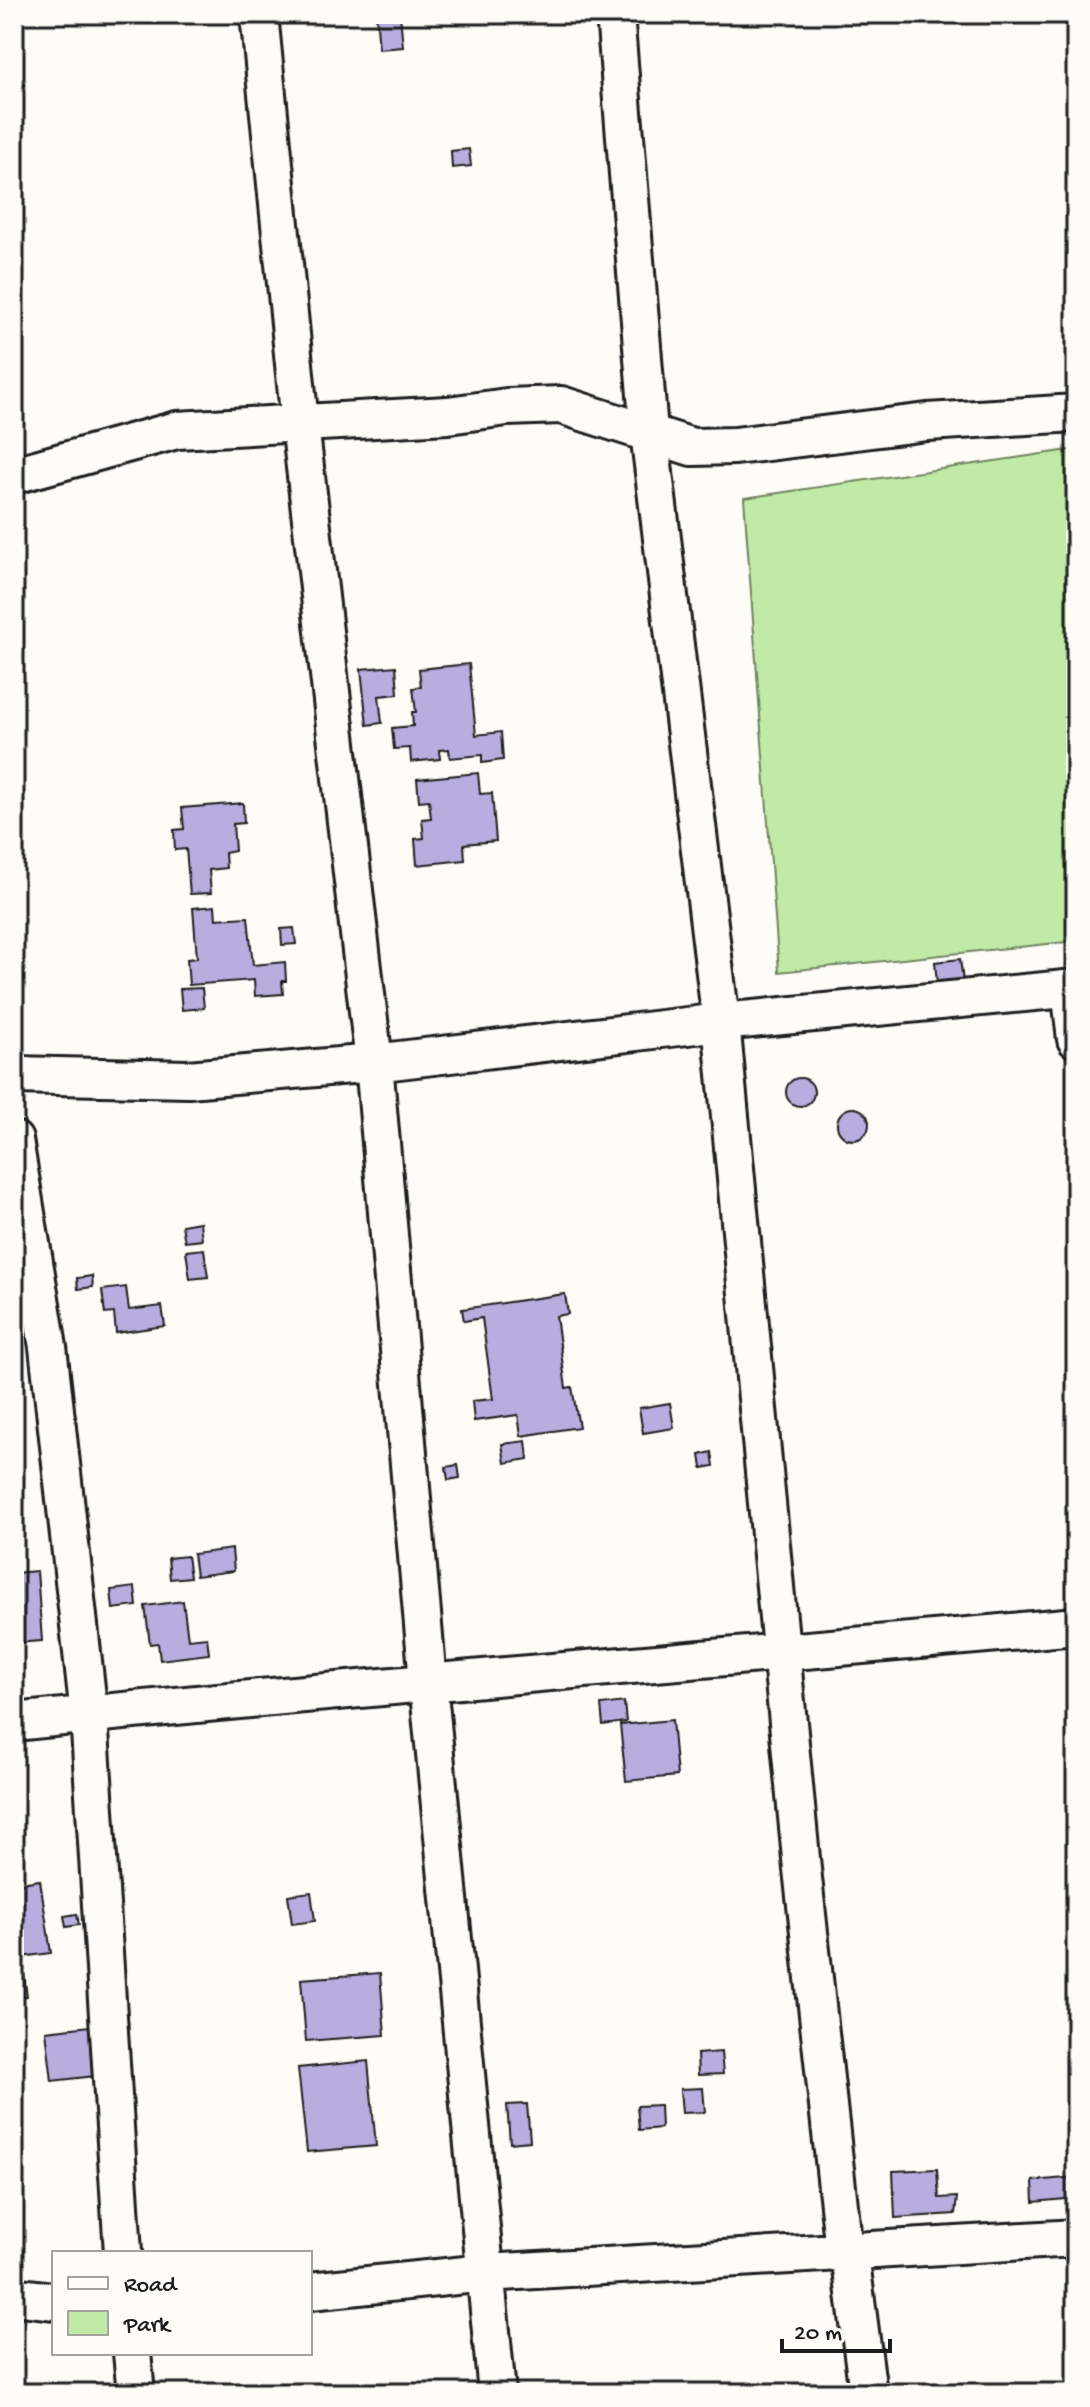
<svg xmlns="http://www.w3.org/2000/svg" width="1090" height="2407" font-family="'Gochi Hand',sans-serif">
<style>
.green{fill:#c0eaa6;stroke:#6e8361;stroke-width:2}
.building{fill:#b7adde;stroke:#1c1c1c;stroke-width:2}
.lines{fill:none;stroke-linecap:round;stroke-linejoin:round}
.street-casing{stroke:#1c1c1c;stroke-width:42}
.street{stroke:#fdfcf7;stroke-width:36}
</style>
<rect width="100%" height="100%" fill="#fdfcf7"/>
<filter id="ink" filterUnits="userSpaceOnUse"><feTurbulence type="fractalNoise" baseFrequency=".0125" numOctaves="2"/><feDisplacementMap in="SourceGraphic" scale="16" xChannelSelector="R" yChannelSelector="G"/><feConvolveMatrix kernelMatrix="1 2 1 2 8 2 1 2 1" color-interpolation-filters="sRGB"/></filter>
<g filter="url(#ink)">
<path class="green" d="M1076,449V941L779,972L744,498Z"/>
<path class="building" d="M376,14H400L403,47L379,49Z
M469,149L471,166L452,168L451,151Z
M469,664L476,735L501,732L503,760L482,763V755L450,758L449,749L439,750L440,759L411,762L410,748L394,749L392,728L413,726L412,712H416L413,688L421,687L419,669Z
M396,666L398,694L379,696L382,723L367,725L361,669Z
M478,773L480,794L492,793L496,841L464,844L465,860L417,865L415,839L424,838L422,819L431,818L429,800L419,801L417,779Z
M243,803L244,823L233,824L235,851L225,853L226,868L209,870L211,893L190,894L186,849L175,850L174,830L184,829L182,808Z
M215,906L216,919L248,917L253,965L285,962L286,981H282L283,994L255,996L254,980L189,985L187,959L197,958L193,908Z
M294,928L296,944L282,945L281,929Z
M960,959L963,981L937,984L935,962Z
M202,988L204,1008L182,1010L180,989Z
M786 1092a14 14 0 1 1 28 0a14 14 0 1 1-28 0Z
M837 1124a16 16 0 1 1 32 0a16 16 0 1 1-32 0Z
M200,1222L202,1240L185,1242L182,1225Z
M204,1249L208,1277L190,1279L186,1251Z
M92,1276L93,1287L78,1289L77,1278Z
M126,1287L129,1310L162,1306L165,1326L116,1333L114,1313L105,1314L102,1290Z
M565,1294L568,1314L556,1316L566,1388L572,1387L579,1427L521,1436L518,1415L474,1421L472,1401L493,1399L482,1318L464,1321L462,1309Z
M670,1403L674,1428L643,1433L639,1408Z
M526,1441L528,1459L505,1463L502,1444Z
M712,1452L714,1466L702,1468L700,1455Z
M458,1465L460,1478L448,1480L446,1467Z
M232,1549L234,1571L196,1576L193,1554Z
M187,1556L190,1577L170,1579L168,1558Z
M37,1571L42,1641L14,1643V1573Z
M135,1587L137,1606L113,1609L111,1590Z
M183,1601L188,1639L207,1637L209,1654L160,1660L158,1643L150,1644L145,1606Z
M624,1702L626,1722L603,1725L601,1705Z
M672,1720L677,1776L626,1781L620,1725Z
M40,1880L51,1953L14,1958V1884Z
M311,1892L315,1921L292,1924L288,1895Z
M77,1914L79,1925L66,1927L64,1916Z
M380,1973L385,2035L306,2041L301,1979Z
M24,1975L27,1996L14,1998V1976Z
M90,2026L95,2076L52,2081L46,2031Z
M721,2052L723,2074L698,2075L697,2054Z
M368,2061L376,2146L307,2152L298,2068Z
M703,2088L705,2112L682,2113L680,2089Z
M527,2104L530,2141L510,2143L507,2105Z
M660,2105L661,2128L639,2130L637,2106Z
M937,2169L939,2198L957,2197L955,2214L895,2218L893,2171Z
M1076,2177V2198L1034,2202L1033,2181Z"/>
<g class="lines">
<defs>
<path id="street" d="M259,14L300,424L374,1063L721,1022L1076,988
M615,14L649,432L721,1022L802,1869L844,2251L851,2262L868,2393
M14,475L177,430L448,415L507,407L561,405L692,447L735,446L927,422L1076,413
M1070,989L1076,1039
M14,1075L188,1079L374,1063L428,1682L497,2393
M14,1140L48,1347L89,1715L123,2253
M14,1722C368,1685 722,1659 1076,1626
M310,2291L485,2273L1076,2238
M14,2299L21,2297L54,2301
M132,2353L136,2393"/>
</defs>
<use href="#street" class="street-casing"/>
<use href="#street" class="street"/>
</g>
</g>
<rect width="1090" height="2407" fill="none" stroke="#fdfcf7" stroke-width="48"/>
<rect x="24" y="24" width="1042" height="2359" fill="none" stroke="#1c1c1c" stroke-width="3" filter="url(#ink)"/>
<rect x="52" y="2251" width="260" height="104" fill="#fdfcf7" stroke="#a3a29f" stroke-width="2"/>
<rect x="68" y="2277" width="40" height="12" fill="#fdfcf7" stroke="#a3a29f" stroke-width="2"/>
<text x="124" y="2291" font-size="24" fill="#1c1c1c">Road</text>
<rect x="68" y="2311" width="40" height="24" fill="#c0eaa6" stroke="#a3a29f" stroke-width="2"/>
<text x="124" y="2331" font-size="24" fill="#1c1c1c">Park</text>
<path d="M782 2339v12h108v-12" fill="none" stroke="#1c1c1c" stroke-width="4"/>
<text x="794" y="2339" font-size="24" fill="#1c1c1c" stroke="#fdfcf7" stroke-width="6" paint-order="stroke">20 m</text>
</svg>
